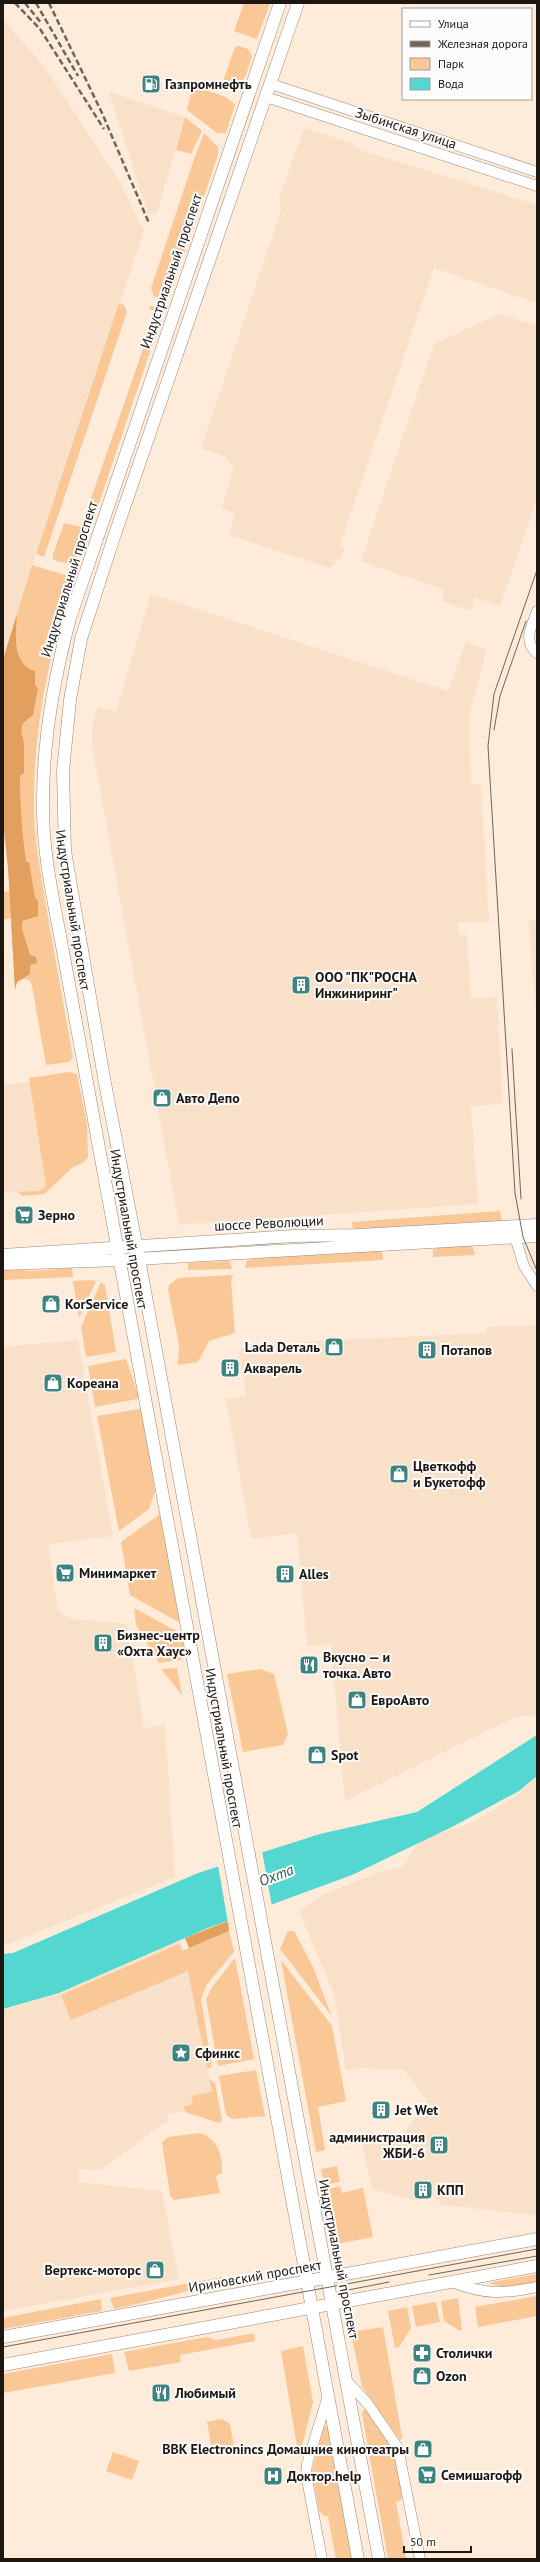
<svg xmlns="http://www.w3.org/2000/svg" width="540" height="2562" font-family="'PT Sans',sans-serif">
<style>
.built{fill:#f9e0c9}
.green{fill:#fac797}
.forest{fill:#e29f5d}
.water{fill:#53d7d0}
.pier{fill:#feebda}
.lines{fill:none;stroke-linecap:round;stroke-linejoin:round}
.minor-casing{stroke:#9a897a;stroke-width:11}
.major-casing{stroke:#9a897a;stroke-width:13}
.minor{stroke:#fff;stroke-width:10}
.major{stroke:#fff;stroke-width:12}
.tram{stroke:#71655b;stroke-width:1}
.rail{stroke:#71655b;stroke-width:2.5;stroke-dasharray:6 3;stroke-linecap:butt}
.labels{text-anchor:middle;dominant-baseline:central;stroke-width:4;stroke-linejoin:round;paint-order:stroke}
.poi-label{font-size:14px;font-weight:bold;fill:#1e1711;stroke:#fcfcfc;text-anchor:start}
.street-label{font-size:14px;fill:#1e1711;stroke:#fcfcfc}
.water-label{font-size:15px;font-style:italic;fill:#235a57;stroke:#fcfcfc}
</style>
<rect width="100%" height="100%" fill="#feebda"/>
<path class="built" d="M3,19L46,69L120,182L144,231L34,560L3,660Z
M109,92L185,117L157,213L148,214Z
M304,128L355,144L354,148L537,205V303L434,268L340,545L345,547L342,556L330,568L229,535L235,514L222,508L234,468L224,456L201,448L281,211L279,199Z
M499,314L537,326V499L500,606L475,597L470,611L442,601L445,590L361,561L434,344Z
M151,594L448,691L466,642L487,650L469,715L471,784H481L489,922L458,923L459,935H467L471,998L497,997L503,1104L471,1106L478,1204L179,1225L92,745V727L97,707L116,711Z
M537,920V1027L529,921Z
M30,1082L46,1186L39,1191L3,1193V1085Z
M537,1325V1715L515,1717L345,1801L331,1644L307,1646L297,1533L251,1539L226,1399L246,1396L239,1348L316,1341L486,1333V1327Z
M78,1340L113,1536L48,1544L58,1611L73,1619L127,1624L144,1728L165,1725L175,1877L3,1946V1347Z
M537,1777V2215L442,2205L434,2196L418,2201L372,2189L362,2143L403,2135L427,2100L404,2070L361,2068L346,2070L334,1994L299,1911L322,1895L377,1873L404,1866L420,1840L474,1822L517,1795Z
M180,1941L188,1963L212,2093L185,2111L167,2114L169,2123L163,2124L101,2170L78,2169V2182L162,2191L179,2279L3,2311V2010L59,1994Z"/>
<path class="green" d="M244,3H270L257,39L234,31Z
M239,46L248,49L252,56C247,72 243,95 221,87L235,47Z
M196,87L226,97L235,105L226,133H217L187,110L192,89Z
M185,117L202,131L191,154L176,150Z
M204,133L218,147V155L169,298L162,299L154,296L151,288L193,162Z
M119,303L124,305L127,312L44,557L36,554Z
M151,306L159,308L163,313L93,521L87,519L74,565L53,560V555L64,523L81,527L156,312L149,309Z
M32,565L68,576L72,581C49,655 33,729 34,807C34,840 41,873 46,906C55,957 64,1007 73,1058L69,1062L46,1065L32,986L29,980L23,979L17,982L15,989L11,918L3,920V891L10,892L3,821V660Z
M69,1072L77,1074L87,1125L88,1157L83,1163L73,1167L44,1194L22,1196L18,1192L39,1191L46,1186L29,1078Z
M500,1211L502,1222L360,1230L353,1228L352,1222Z
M446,1245H472L475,1255L433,1257V1250Z
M371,1250L382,1252L383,1260L245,1268L247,1260L293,1254Z
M230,1261L232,1269L188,1270V1263Z
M3,1268L31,1271L72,1268L73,1277L3,1280Z
M233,1275L231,1281L235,1333L209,1341L198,1362L178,1365L179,1345L168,1290L169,1285L178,1278Z
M90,1280L96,1281L79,1318L73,1281Z
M101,1282L105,1285L116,1352L86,1357L81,1327Z
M126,1359L139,1397L137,1399L95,1407L88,1366Z
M139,1409L142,1410L155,1491L149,1509L119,1531L97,1416Z
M160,1514L180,1623L130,1595L121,1542Z
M134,1608L182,1634L185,1656L181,1660L159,1663L136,1625Z
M177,1668L182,1695L161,1669Z
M260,1669L274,1674L288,1734L283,1745L243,1752L227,1674Z
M229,1931L234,1952L207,1984L201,1999L212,2067L207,2068L188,1971L71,2020L61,1995L179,1944L182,1951Z
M288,1931H294L314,1969L331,2015L280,1949Z
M235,1958L254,2059L218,2066L206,1999L212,1987Z
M281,1960L332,2026L346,2101L318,2107L325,2150L316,2152Z
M256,2070L265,2116L232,2119L226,2115L219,2076Z
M209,2079L215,2083L222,2120L219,2123L185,2112L184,2106L193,2104L191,2096L212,2092Z
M199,2133C217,2137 223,2155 222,2173L216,2176L220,2193L174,2200L170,2195L162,2142L168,2137Z
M337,2166L340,2182L324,2185L321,2169Z
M340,2186L342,2193L363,2188L373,2237L336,2244L325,2190Z
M537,2274V2283L509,2288L490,2284L492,2282Z
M222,2277L218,2284C183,2291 150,2302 114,2309L110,2298Z
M537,2296V2316L478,2327L475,2307Z
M458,2298L462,2330L460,2331L444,2321L441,2301Z
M101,2299L102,2311L3,2329V2318Z
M436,2302L440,2322L416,2327L412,2306Z
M407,2307L411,2328L399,2347L395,2348L388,2311Z
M383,2327L402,2437L400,2440L362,2387L351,2332Z
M254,2333L255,2341L180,2355L181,2362L129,2371L124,2352L207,2337L217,2340Z
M303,2346L313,2402L299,2458L281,2351Z
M112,2354L115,2373L3,2393V2374Z
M363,2410L367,2411L393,2449L403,2496L400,2501L396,2502L406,2559H388L362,2414Z
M222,2419L230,2424L235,2452L213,2456L207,2422Z
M324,2426H328L354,2559H336L328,2516H324L319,2511L312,2471Z
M113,2452L139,2461L132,2480L106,2471Z"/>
<path class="forest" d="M17,614C16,634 11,663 35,671V685L38,689L33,715L23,723L21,731L24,743V773L20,776C20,806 22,833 26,862H29L35,898L38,901V916L22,921V929L30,955L36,957L37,963L30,965V974L17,982L15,989L8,866L3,821V660Z
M228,1921L229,1931L189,1948L185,1938Z"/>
<path class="water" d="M537,1735V1776L519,1791L452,1827L352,1875L208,1928L59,1993L3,2009V1954L13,1953L198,1873L320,1834L417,1812Z"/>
<path class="pier" d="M262,1851L272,1906L228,1923L218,1865Z"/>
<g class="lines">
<defs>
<path id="minor" d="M271,84L537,172
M266,97L537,186
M537,611C532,626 522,641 537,653
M515,1237L524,1266L537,1286
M452,2282C486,2295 502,2294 537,2287
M346,2380L368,2404L398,2448L420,2559
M322,2559L306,2474L307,2464L328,2396"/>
<path id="major" d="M280,3L70,618C54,678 43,738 43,801C42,850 53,898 62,946L358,2559
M298,3L115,534L81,639L70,700L63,771L65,851L104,1078L139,1259L379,2559
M3,1255L294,1236L359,1235L537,1225
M3,1264L119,1260L537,1236
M3,2337L537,2239
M3,2365L537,2266"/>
</defs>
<use href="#minor" class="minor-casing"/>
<use href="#major" class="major-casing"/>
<use href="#minor" class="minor"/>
<use href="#major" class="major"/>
<path class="tram" d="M537,570L494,694L488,746L515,1193L523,1237L537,1271
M494,730L500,696L526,621
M512,1049L521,1199
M429,2275L537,2256
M338,2292L389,2282
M3,2347L537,2249"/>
<path class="rail" d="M15,3L40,29L104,129
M25,3L42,24
M36,3L78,76
M49,3L102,113L149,223"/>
</g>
<defs>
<symbol id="fuel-square" viewBox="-11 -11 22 22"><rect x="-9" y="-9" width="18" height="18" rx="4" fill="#3d8480" stroke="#fcfcfc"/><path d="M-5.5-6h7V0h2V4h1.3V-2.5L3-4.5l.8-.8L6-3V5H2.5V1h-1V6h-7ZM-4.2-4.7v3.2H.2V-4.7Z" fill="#fff"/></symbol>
<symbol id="building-square" viewBox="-11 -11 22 22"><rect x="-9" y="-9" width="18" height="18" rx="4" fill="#3d8480" stroke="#fcfcfc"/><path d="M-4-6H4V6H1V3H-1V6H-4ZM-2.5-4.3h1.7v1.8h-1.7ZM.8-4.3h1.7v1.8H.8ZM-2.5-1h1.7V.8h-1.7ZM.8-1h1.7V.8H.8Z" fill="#fff"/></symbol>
<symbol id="shop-square" viewBox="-11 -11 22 22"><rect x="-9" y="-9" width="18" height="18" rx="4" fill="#3d8480" stroke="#fcfcfc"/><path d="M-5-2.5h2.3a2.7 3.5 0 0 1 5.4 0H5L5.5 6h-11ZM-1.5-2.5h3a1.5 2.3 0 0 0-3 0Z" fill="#fff"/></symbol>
<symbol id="supermarket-square" viewBox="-11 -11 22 22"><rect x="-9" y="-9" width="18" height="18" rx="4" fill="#3d8480" stroke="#fcfcfc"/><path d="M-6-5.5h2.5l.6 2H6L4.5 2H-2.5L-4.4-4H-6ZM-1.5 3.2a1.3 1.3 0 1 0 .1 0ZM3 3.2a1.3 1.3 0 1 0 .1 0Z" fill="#fff"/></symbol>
<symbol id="restaurant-square" viewBox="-11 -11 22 22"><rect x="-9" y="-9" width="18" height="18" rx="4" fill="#3d8480" stroke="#fcfcfc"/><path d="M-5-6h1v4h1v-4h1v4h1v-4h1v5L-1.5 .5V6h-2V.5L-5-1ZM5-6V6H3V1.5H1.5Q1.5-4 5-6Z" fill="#fff"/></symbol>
<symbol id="sight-square" viewBox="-11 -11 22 22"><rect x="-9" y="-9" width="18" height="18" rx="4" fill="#3d8480" stroke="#fcfcfc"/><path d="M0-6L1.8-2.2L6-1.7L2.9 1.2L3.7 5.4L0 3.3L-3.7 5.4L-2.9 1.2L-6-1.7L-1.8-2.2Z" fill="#fff"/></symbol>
<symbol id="pharmacy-square" viewBox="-11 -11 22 22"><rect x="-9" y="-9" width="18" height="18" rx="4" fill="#3d8480" stroke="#fcfcfc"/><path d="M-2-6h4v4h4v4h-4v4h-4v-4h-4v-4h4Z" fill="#fff"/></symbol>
<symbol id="hospital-square" viewBox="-11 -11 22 22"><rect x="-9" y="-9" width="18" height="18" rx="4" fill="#3d8480" stroke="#fcfcfc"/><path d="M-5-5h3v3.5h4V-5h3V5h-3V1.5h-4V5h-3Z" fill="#fff"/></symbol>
</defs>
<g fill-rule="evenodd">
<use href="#fuel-square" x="140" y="73" width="22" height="22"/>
<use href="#building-square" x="290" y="974" width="22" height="22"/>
<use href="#shop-square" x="151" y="1087" width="22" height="22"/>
<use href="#supermarket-square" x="13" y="1204" width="22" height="22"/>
<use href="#shop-square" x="40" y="1293" width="22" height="22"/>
<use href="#shop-square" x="323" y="1336" width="22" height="22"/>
<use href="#building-square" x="416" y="1339" width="22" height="22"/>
<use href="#building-square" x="219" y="1357" width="22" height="22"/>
<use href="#shop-square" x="42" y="1372" width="22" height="22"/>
<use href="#shop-square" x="388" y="1463" width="22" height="22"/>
<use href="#supermarket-square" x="54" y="1562" width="22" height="22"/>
<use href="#building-square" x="274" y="1563" width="22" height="22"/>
<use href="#building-square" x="92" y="1632" width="22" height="22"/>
<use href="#restaurant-square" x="298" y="1654" width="22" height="22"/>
<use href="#shop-square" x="346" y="1689" width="22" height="22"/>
<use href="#shop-square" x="306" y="1744" width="22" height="22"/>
<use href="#sight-square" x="170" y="2042" width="22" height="22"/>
<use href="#building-square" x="370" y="2099" width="22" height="22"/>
<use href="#building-square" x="428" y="2134" width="22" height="22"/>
<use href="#building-square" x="412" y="2179" width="22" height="22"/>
<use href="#shop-square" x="144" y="2259" width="22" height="22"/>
<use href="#pharmacy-square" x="411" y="2342" width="22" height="22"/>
<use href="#shop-square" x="411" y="2365" width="22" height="22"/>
<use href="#restaurant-square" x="150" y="2382" width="22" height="22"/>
<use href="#shop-square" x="412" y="2438" width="22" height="22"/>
<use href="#supermarket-square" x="416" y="2464" width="22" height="22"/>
<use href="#hospital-square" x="262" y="2465" width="22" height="22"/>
</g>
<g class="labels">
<g class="poi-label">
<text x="165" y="84">Газпромнефть</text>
<text x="315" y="977">ООО "ПК"РОСНА<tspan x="315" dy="16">Инжиниринг"</tspan></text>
<text x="176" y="1098">Авто Депо</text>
<text x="38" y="1215">Зерно</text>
<text x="65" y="1304">KorService</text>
<text x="320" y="1347" text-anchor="end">Lada Dеталь</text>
<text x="441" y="1350">Потапов</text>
<text x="244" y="1368">Акварель</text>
<text x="67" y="1383">Кореана</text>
<text x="413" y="1466">Цветкофф<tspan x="413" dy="16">и Букетофф</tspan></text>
<text x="79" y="1573">Минимаркет</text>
<text x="299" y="1574">Alles</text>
<text x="117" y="1635">Бизнес-центр<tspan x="117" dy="16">«Охта Хаус»</tspan></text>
<text x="323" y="1657">Вкусно — и<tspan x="323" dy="16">точка. Авто</tspan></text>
<text x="371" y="1700">ЕвроАвто</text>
<text x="331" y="1755">Spot</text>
<text x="195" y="2053">Сфинкс</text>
<text x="395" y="2110">Jet Wet</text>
<text x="425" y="2137" text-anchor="end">администрация<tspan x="425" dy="16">ЖБИ-6</tspan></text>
<text x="437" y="2190">КПП</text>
<text x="141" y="2270" text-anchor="end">Вертекс-моторс</text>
<text x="436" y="2353">Столички</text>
<text x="436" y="2376">Ozon</text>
<text x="175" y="2393">Любимый</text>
<text x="409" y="2449" text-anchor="end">BBK Electronincs Домашние кинотеатры</text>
<text x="441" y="2475">Семишагофф</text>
<text x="287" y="2476">Доктор.help</text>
</g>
<g class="street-label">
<text transform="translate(406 128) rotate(18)">Зыбинская улица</text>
<text transform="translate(171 271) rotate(-71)">Индустриальный проспект</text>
<text transform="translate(69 579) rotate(-73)">Индустриальный проспект</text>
<text transform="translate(73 910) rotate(81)">Индустриальный проспект</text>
<text transform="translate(269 1223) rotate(-3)">шоссе Революции</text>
<text transform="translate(129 1229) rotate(80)">Индустриальный проспект</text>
<text transform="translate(224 1748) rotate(80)">Индустриальный проспект</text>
<text transform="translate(339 2259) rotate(79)">Индустриальный проспект</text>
<text transform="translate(255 2276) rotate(-10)">Ириновский проспект</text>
</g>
<g class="water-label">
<text transform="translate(276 1875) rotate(-21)">Охта</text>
</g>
</g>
<rect width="540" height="2562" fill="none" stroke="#1e1711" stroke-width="8"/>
<rect x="402" y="8" width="130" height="92" fill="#fcfcfc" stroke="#a3a09e"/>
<rect x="410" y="21" width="20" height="6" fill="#ffffff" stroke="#a3a09e"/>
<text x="438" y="28" font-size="12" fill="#1e1711">Улица</text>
<rect x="410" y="41" width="20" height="6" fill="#71655b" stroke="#a3a09e"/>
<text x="438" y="48" font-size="12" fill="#1e1711">Железная дорога</text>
<rect x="410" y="58" width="20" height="12" fill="#fac797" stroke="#a3a09e"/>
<text x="438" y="68" font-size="12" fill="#1e1711">Парк</text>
<rect x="410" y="78" width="20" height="12" fill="#53d7d0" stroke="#a3a09e"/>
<text x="438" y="88" font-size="12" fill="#1e1711">Вода</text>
<path d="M404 2546v6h67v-6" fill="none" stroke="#1e1711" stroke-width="2"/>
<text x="410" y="2546" font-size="12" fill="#1e1711" stroke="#fcfcfc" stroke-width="3" paint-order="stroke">50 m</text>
</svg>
